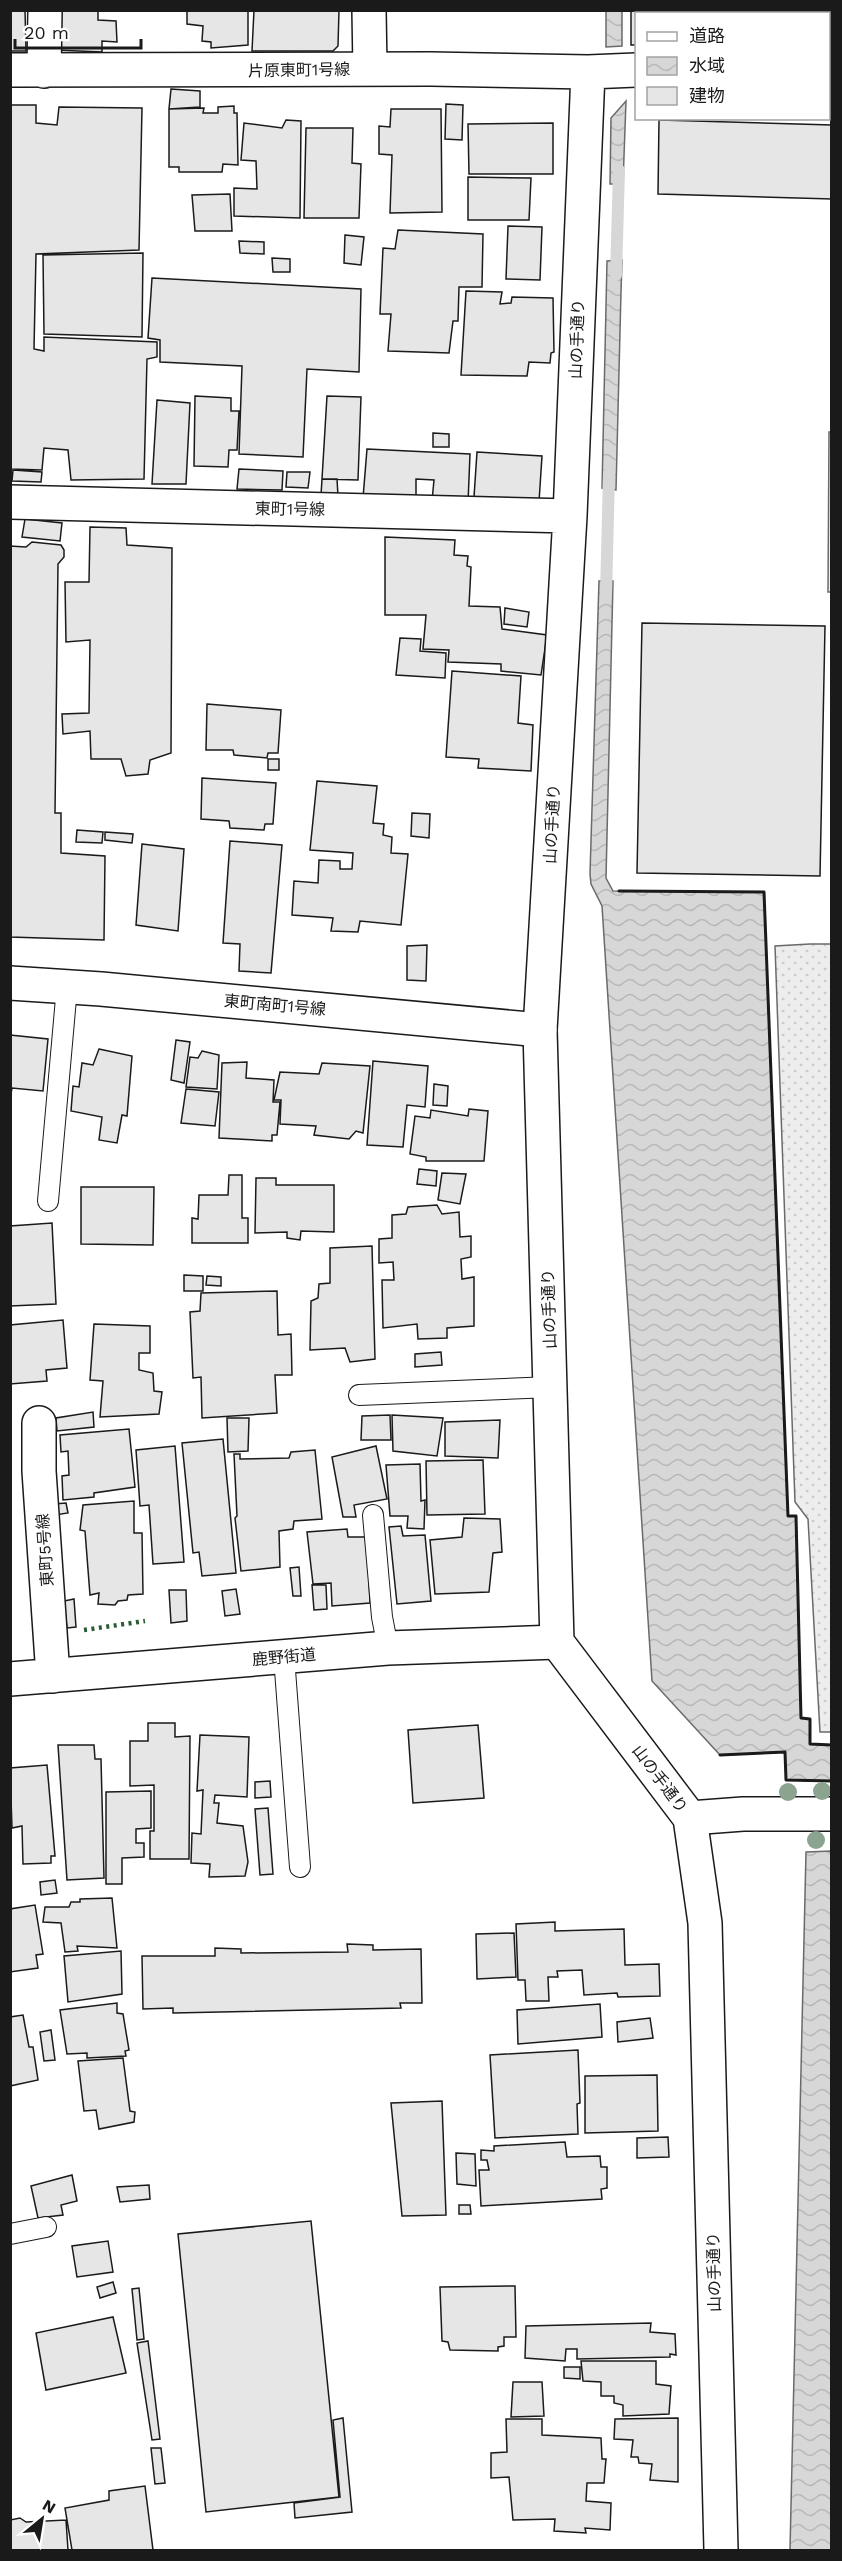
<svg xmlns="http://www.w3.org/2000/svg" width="842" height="2561" font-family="'Work Sans','Noto Sans JP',sans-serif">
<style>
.grass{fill:url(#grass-dots);stroke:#6a6a6a;stroke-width:1.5}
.pitch{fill:#ededed;stroke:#6a6a6a;stroke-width:1.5}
.water{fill:url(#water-waves);stroke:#6a6a6a;stroke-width:1.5}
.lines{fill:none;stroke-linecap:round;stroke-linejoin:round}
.stream{stroke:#d7d7d7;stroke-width:12}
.building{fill:#e6e6e6;stroke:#1a1a1a;stroke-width:1.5}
.lane-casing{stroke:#1a1a1a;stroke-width:22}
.street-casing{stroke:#1a1a1a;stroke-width:36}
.secondary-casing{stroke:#1a1a1a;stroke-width:36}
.lane{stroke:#fff;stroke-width:20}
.street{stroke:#fff;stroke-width:33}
.secondary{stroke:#fff;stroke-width:33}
.hedge{stroke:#2b5a34;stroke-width:4.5;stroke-dasharray:3 4.5;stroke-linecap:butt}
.wall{stroke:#1a1a1a;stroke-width:3}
.tree{fill:#8aa48f}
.labels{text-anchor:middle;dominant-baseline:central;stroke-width:4.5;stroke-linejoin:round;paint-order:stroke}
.street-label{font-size:16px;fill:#1a1a1a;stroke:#fff}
</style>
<defs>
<pattern id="grass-dots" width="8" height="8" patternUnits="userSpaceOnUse" patternTransform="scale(1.5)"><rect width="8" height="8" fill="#ededed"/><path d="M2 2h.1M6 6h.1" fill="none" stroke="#cbcbcb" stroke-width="1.8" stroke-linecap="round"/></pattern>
<pattern id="water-waves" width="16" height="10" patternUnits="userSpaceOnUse" patternTransform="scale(1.5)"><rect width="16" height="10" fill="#d7d7d7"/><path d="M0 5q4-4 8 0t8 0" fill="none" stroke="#b8b8b8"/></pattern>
</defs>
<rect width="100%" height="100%" fill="#fff"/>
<path class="grass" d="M810,944H832V1732H820L808,1519L795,1502L775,946Z"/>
<path class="pitch" d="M829,432H832L831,592H828Z"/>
<path class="water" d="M606,11H622V46L606,47Z
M626,101L623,184H610L611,118Z
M622,260L621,292L616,490L602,488L607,261Z
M599,581H613L606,878L613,891L764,892L788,1516H796L801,1718L810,1719V1744L831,1745V1781L786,1780L785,1752L720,1755L652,1681L602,906L591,884L590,874Z
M831,1851V2550H790L806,1852Z"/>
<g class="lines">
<path class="stream" d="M616,275L619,170
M606,596L609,473"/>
</g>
<path class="building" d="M10,10H25L26,51H10Z
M61,10H98V20L116,21L117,42L102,41V52L55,50Z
M187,10H248V45L211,48V42L202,41L203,26L187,24Z
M254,10H339L338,46L333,51H252Z
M631,10H670V14H636V45H631Z
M676,10H728V14H676Z
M810,10H832V28H828V14H809Z
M171,89L200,91V107L169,109Z
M446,104L463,105L462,140L445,139Z
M10,105H36V123L57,125L59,107L142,108L139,250L36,254L34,349L44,351V337L157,342V357L147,359L144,479L71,480L68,450L44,448L42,470L10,469Z
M234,106V113H237L238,165L223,164L222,172H179V167H169V109L204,108L203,113H218V107Z
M391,109H441L442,212L390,213L392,155L379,154V126L390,127Z
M286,120L301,121L300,218L234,216V188L257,189L256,161L241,160L244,123L282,128Z
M659,120L832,125V199L658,194Z
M553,123V174H469L468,124Z
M306,128H353L352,163L361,164L359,218H304Z
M468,177L531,178L529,220H468Z
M230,194L232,231H195L192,195Z
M508,226L542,227L540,280L506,279Z
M398,230L483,234L482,287H459L458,321H453L449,353L388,351L391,314H380L383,248L395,249Z
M345,235L364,237L361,265L344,263Z
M239,241L264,242V254L240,253Z
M143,253L142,337L44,334L43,255Z
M272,258L290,259V272H273Z
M152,278L361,289L359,372L307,369L303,457L239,454L242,366L160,362V340L148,338Z
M466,291L502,292L500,304L511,303L512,297L553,298L554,352L551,353L550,363L529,362L527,376L461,375Z
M195,396L231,398V411H239L237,450H229L228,467L194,466Z
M327,396L361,397L358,480L322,479Z
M157,400L190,403L186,484H152Z
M433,433L449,434V447H433Z
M367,449L470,454L468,503L432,501L434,480L416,479V500L363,498Z
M477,452L542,456L539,502L474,497Z
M239,469L283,471L282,490L237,489Z
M13,470L42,472L41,482L12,481Z
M287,472H310L308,488L286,487Z
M322,479H337L338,496L321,495Z
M25,519L62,523L60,541L22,537Z
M90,527L126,528L127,545L172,548L171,753L150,760L148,774L126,776L121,759H91L90,731L63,734L62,714L89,713L90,640L66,642L65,582H89Z
M385,537L455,540L454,555L468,556L467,566L471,567L469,606L500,607L502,629L547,635L541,675L501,671V664L448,662L449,650L423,649L426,615H385Z
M32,542L61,545L64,550V557L58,564L55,813H61V853L105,856L104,940L10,937V546L26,547Z
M505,608L529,612L527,627L504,624Z
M642,623L825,626L820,876L637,873Z
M400,638L421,639L420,651L446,653L445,678L396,675Z
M452,671L521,676L518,723L533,725L531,771L478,768L479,759L446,757Z
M207,704L281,710L278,753H268L267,758L234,755L233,750H206Z
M268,759H279V770H268Z
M202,778L276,783L273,824H265L264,830L230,828L229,821L201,819Z
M317,781L377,786L373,823L384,824L383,835L392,837L391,853L408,854L401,925L360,921L358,932L331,931L333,918L292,915L294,881L318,883L319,860L340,861V869H352L353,853L310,850Z
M412,813L430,814L429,838L411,836Z
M77,830L103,832L102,843L76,842Z
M105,832L133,834L132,843L105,840Z
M230,841L282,845L271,973L239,971L240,944L223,943Z
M142,844L184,849L178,931L136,925Z
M427,945L426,981L407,980V946Z
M10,1035L48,1039L43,1091L12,1088L10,1101Z
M176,1040L190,1042L184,1083L171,1080Z
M99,1049L132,1056L127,1116L122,1115L117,1143L99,1140L102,1117L71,1111L73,1086L79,1087L82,1063L93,1065Z
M202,1051L219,1055L217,1089L186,1087L190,1057L198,1058Z
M373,1061L428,1066L425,1107L407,1105L403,1147L367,1145Z
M247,1062L246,1078L274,1080L273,1102H280L277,1135H272V1141L219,1138L222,1063Z
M322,1063L370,1066L363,1133L356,1131L349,1139L314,1135L316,1126L280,1124L281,1100H274L280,1072L319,1074Z
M434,1084L448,1086L447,1106L433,1105Z
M186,1089L219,1092L215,1126L181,1123Z
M469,1109L488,1111L484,1161H426V1157L410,1154L415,1116L430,1118L431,1110L468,1116Z
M419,1169L437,1171L436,1186L417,1184Z
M442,1173L466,1174L460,1204L438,1200Z
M229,1175H242V1218H248V1243H192V1218L198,1219L199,1195H228Z
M256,1178H276V1185H334V1232L301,1231L300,1240L287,1238V1232L255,1233Z
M81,1187H154L153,1245L81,1244Z
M437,1205L442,1214L459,1212L460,1237L471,1236V1257L461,1259L462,1279L474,1277V1326L447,1328V1338L418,1339L417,1324L383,1328L382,1280H394L393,1262L379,1263V1239L392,1238V1215L406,1214L408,1207Z
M52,1223L56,1304L10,1306V1226Z
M372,1246L375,1359L350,1362L345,1348L310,1350L311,1301L318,1298L319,1284L330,1283V1248Z
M184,1275L203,1276V1291H184Z
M207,1276L221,1277V1286L206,1285Z
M277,1291L278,1335L291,1334L292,1375H275L277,1413L202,1418L201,1377L193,1378L190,1312L200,1311L201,1293Z
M63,1320L67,1368L46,1370L47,1381L10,1384V1325Z
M94,1324L150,1326V1353H139V1370L153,1373L154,1391L162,1392L159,1414L100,1417L103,1381L90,1380Z
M441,1352L442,1365L415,1367V1354Z
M93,1412L94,1427L57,1431L56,1418Z
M390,1415L391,1440H361L362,1416Z
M392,1415L443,1418L437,1456L393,1451Z
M227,1418H249L248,1451L228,1452Z
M500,1420L498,1458L445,1456V1422Z
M129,1429L135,1487L94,1493V1497L63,1500L62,1476L69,1475L68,1451L61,1452L60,1435Z
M223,1439L236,1573L202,1576L199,1552L193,1553L182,1443Z
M175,1446L184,1562L153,1564L149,1505L140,1506L136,1450Z
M376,1446L387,1499L354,1505L356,1517H343L332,1457Z
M315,1450L322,1519L294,1521L293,1529L279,1531L280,1567L241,1571L235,1518L237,1516L234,1454H240V1459L289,1458L291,1452Z
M483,1460L485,1514L427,1515L426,1461Z
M420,1464L421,1501L425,1500L424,1529L407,1528L408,1516H390L386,1465Z
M134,1501V1533H142L143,1594L128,1595L127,1600L118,1601L115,1605L98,1604L99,1593L90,1595L85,1531L80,1530L83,1505Z
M66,1503L68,1513L55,1515L54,1504Z
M464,1518L500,1519L502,1552L493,1553L489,1592L435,1594L430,1540L462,1537Z
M401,1526L403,1536L425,1535L431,1601L397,1604L389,1527Z
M347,1529L348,1537H367L370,1603L332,1606L331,1583L313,1584L307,1532Z
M299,1567L301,1596H293L290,1568Z
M312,1585H326L327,1609L314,1610Z
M236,1589L240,1614L225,1616L222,1591Z
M169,1590H186L187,1621L171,1623Z
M74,1599L76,1627L67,1628L64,1601Z
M148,1723H175V1737L190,1736L189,1859H150V1831H154V1785L130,1786V1741H148Z
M478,1725L484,1798L413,1803L408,1730Z
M200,1735L249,1737L247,1797L215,1795L214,1803H219L217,1823L243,1826L248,1862L245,1876L209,1877L210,1864L191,1863L192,1833L201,1834L203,1790L197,1791Z
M58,1745H94L95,1759H101L104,1878L67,1880Z
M47,1765L55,1856H51V1863L23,1864L22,1826L12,1828L10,1768Z
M270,1781L271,1797L255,1798V1782Z
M151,1791V1828L136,1829V1843H144V1857L122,1858V1884H106V1792Z
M268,1808L273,1874L260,1875L255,1809Z
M55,1880L57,1893L41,1895L40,1882Z
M112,1898L117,1948L77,1946L78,1951L65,1952L61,1923L43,1922L45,1907H69L71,1902H80V1899Z
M35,1905L43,1954L36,1955L38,1968L10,1972V1909Z
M555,1922V1931L624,1929L625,1965L659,1964L660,1996L618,1997L617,1993L584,1995L582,1970L557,1971L558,1977H548L549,2001H526L525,1980H518L516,1924Z
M514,1933L516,1977L477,1979L476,1934Z
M347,1944L373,1945V1950L421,1949L422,2003H400L401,2008L173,2013V2008L143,2009L142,1956H215V1948L241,1949V1953L348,1952Z
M121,1951L122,1994L68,2002L64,1956Z
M117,2003V2013L123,2014L129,2050L125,2051L126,2056L87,2058V2053L67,2054L60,2010Z
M600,2004L602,2037L518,2044L517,2010Z
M23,2015L29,2047H33L38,2080L10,2086V2017Z
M650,2018L653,2038L618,2042L617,2022Z
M51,2030L55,2060L44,2061L40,2032Z
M578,2050L580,2103L577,2104L578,2134L495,2138L490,2055Z
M123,2058L130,2111L135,2112L134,2122L99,2129L96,2110L84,2111L78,2061Z
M657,2075L658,2131L585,2133V2076Z
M442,2101L446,2215L402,2216L391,2103Z
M668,2137L669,2157L637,2158V2138Z
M565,2142L567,2157L600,2156L601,2167H607V2188L601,2189L602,2199L481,2206L479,2170H489L487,2160H481V2150L494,2151V2146Z
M456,2153L475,2154L476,2186L457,2184Z
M72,2175L77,2201L61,2205L63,2215L38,2218L31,2186Z
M149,2185L150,2199L120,2202L117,2187Z
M459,2205H470L471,2214H459Z
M311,2221L339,2497L206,2512L178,2234Z
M108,2241L113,2272L77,2277L72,2246Z
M113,2282L116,2293L100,2298L97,2287Z
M515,2286L516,2337H504V2346L498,2347V2351L450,2350L448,2342L442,2341L440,2287Z
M139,2288L144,2339L137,2340L132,2289Z
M113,2317L126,2373L46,2390L36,2333Z
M651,2323L650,2332L675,2334L676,2355L670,2354V2357L577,2359V2349H566L565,2361L525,2358L526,2326Z
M148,2341L160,2439L152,2440L137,2343Z
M581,2361H656V2384L671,2386L669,2414L623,2416V2405L614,2403V2396H601V2382L583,2381Z
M564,2367H580V2379L564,2378Z
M513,2382H542L544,2416L511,2417Z
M343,2418L352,2512L295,2518L294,2503L340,2497L333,2420Z
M678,2418V2482L650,2480L652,2464L639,2463L638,2457H631L633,2440L614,2439L615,2419Z
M506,2419H542V2435L601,2438L602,2459H606L604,2483H587L586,2501L611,2503L610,2530L585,2528L586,2533L554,2531L555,2519L513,2520L509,2477L491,2478V2453L507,2452Z
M151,2448H161L165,2483L155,2484Z
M145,2486L153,2550H72L65,2508L109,2500V2491Z
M20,2518L26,2522L66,2520L68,2550H10V2520Z"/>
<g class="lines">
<defs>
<path id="lane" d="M48,1201L67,987
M359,1395L552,1387
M373,1515L382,1617L388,1648
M284,1657L300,1867
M10,2234L46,2227"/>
<path id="street" d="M369,10L370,69
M776,14L777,10
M828,62H832
M10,70L431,69L588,72
M44,71L45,10
M10,502L570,516
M10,983L101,989L540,1030L570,516L588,72L636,70
M39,1423V1471L53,1676
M10,1679L388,1648L557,1642
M690,1818L743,1814H832"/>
<path id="secondary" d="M540,1030L557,1642L690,1818L705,1923L721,2550"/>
</defs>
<use href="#lane" class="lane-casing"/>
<use href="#street" class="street-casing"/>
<use href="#secondary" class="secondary-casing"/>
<use href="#lane" class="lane"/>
<use href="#street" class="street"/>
<use href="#secondary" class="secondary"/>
<path class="hedge" d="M84,1630L145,1621"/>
<path class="wall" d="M619,891L764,892L788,1516H796L801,1718L810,1719V1744L832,1745
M720,1755L785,1752L786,1780L832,1781"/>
</g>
<g class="tree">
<circle cx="822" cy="1791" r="9"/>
<circle cx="788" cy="1792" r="9"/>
<circle cx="816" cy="1840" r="9"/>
</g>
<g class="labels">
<g class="street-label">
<text transform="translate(299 70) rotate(-1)">片原東町1号線</text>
<text transform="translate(577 339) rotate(-88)">山の手通り</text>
<text transform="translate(290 509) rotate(1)">東町1号線</text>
<text transform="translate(552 824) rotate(-87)">山の手通り</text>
<text transform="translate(275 1005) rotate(5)">東町南町1号線</text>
<text transform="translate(549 1309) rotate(-92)">山の手通り</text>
<text transform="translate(45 1550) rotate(-94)">東町5号線</text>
<text transform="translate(284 1657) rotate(-5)">鹿野街道</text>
<text transform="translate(660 1779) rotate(53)">山の手通り</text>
<text transform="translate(714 2272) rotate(-91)">山の手通り</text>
</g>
</g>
<rect width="842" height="2561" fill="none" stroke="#1a1a1a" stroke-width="24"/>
<rect x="635" y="12" width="195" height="108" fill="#ffffff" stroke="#a3a3a3" stroke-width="1.5"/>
<rect x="647" y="32" width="30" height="9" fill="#ffffff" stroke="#a3a3a3" stroke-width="1.5"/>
<text x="689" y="42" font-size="18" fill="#1a1a1a">道路</text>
<rect x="647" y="57" width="30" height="18" fill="url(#water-waves)" stroke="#a3a3a3" stroke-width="1.5"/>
<text x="689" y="72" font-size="18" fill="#1a1a1a">水域</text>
<rect x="647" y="87" width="30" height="18" fill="#e6e6e6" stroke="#a3a3a3" stroke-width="1.5"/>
<text x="689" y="102" font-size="18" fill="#1a1a1a">建物</text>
<g transform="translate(42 2519) rotate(30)" stroke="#ffffff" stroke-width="4.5" paint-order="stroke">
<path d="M0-4.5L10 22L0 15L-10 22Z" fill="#1a1a1a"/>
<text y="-9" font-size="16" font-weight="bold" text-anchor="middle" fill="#1a1a1a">N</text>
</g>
<path d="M15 39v9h126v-9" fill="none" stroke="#1a1a1a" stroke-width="3"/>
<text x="24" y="39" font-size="18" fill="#1a1a1a" stroke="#ffffff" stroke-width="4.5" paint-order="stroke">20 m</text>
</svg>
